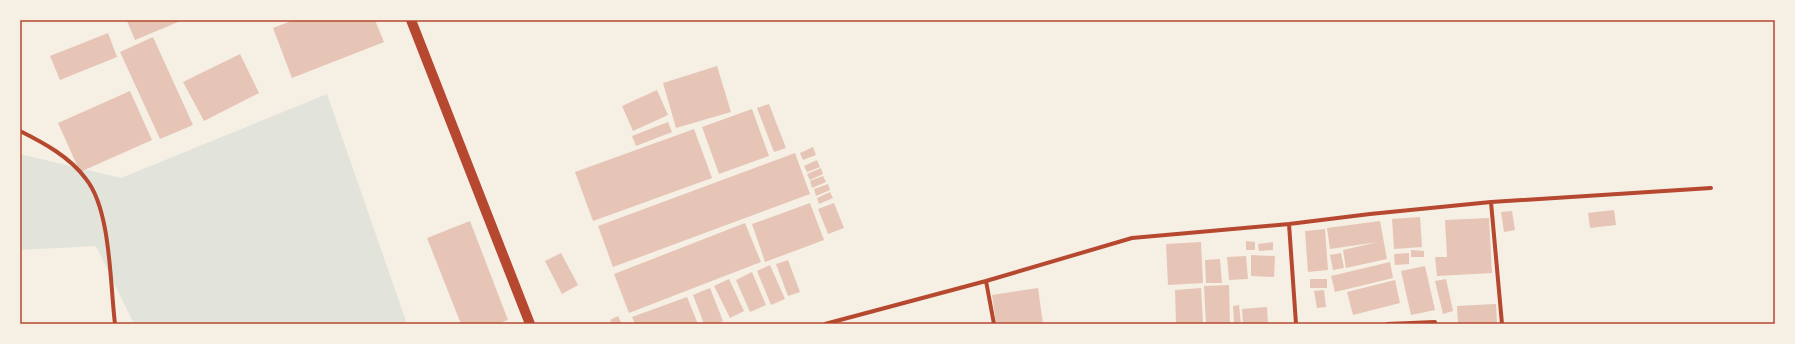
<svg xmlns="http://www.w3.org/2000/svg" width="1795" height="344" font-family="Barlow,sans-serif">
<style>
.green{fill:#e2e4dc}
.building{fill:#e6c5b7}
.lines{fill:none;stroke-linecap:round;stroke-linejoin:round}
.minor{stroke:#b5482f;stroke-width:4}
.primary{stroke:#b5482f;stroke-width:10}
.neatline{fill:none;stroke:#b5482f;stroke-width:1.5}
</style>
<rect width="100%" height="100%" fill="#f6efe4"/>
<path class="green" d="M327,94L407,324H134L96,246L20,250V154L121,178Z"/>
<path class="building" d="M183,20L135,40L127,21L129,20Z
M294,20H375L384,42L292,78L273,28Z
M108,33L117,57L60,80L50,56Z
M153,37L193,125L160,139L120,52Z
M240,54L259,93L204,121L183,82Z
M717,66L731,112L676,128L663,83Z
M657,90L668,115L633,131L622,106Z
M130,91L152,140L80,172L58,123Z
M769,104L786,148L774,152L757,108Z
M752,109L769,156L719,174L702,127Z
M668,122L672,132L636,146L632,136Z
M694,129L712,178L593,221L575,172Z
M813,147L816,155L803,160L800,153Z
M795,153L810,194L613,267L598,226Z
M817,160L820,167L807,172L804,166Z
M821,168L823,174L810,180L807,174Z
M823,176L826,182L812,188L810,181Z
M828,184L830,190L816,196L814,189Z
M830,192L833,198L819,204L817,198Z
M810,203L824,240L765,262L752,224Z
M834,203L844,228L828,234L818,209Z
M1614,210L1616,225L1590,228L1588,213Z
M1512,211L1515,230L1504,232L1501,212Z
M1420,217L1422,247L1394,249L1392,219Z
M1489,218L1492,273L1437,276L1435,257H1447L1445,220Z
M470,221L508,320L497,324H461L427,238Z
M1380,221L1387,259L1346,268L1343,250L1378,242L1330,249L1327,228Z
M745,223L761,262L629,313L614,274Z
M1325,229L1328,270L1308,272L1305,231Z
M1246,241L1255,242V250H1246Z
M1201,242L1203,283L1168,285L1166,244Z
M1273,242V250L1259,251L1258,244Z
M1411,250L1424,251V257H1411Z
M561,253L578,285L562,294L545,261Z
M1341,253L1344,268L1333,270L1330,255Z
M1409,253V264L1395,265L1394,254Z
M1251,255L1275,256L1274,277L1251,276Z
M1246,256L1248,279L1229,280L1227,257Z
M1220,259L1222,283H1206L1205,260Z
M788,260L800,292L788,296L776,264Z
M1390,262L1393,278L1335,292L1331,276Z
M770,265L785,299L771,305L757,271Z
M1425,266L1435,310L1411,315L1401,271Z
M752,272L766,305L750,312L736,280Z
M729,279L744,311L730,318L714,286Z
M1310,279H1327V288H1310Z
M1446,279L1453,311L1443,314L1435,281Z
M1395,280L1400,303L1353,315L1347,292Z
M1229,285L1230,324H1206L1204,286Z
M710,288L723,321L716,324H704L693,295Z
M1038,288L1043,324H996L992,295Z
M1201,288L1203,324H1176L1175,290Z
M1324,290L1326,307L1317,308L1314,291Z
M687,297L698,324H635L632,317Z
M1496,304L1497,324H1458L1457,306Z
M1239,305L1241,324H1234L1233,306Z
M1267,307L1268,324H1243L1242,309Z
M618,316L622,324H612L610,320Z"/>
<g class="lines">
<path class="minor" d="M20,131C44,143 70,157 86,179C111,210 110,284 115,324
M1491,202L1502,324
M1289,224L1296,324
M986,281L994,324
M825,324L986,281L1132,238L1289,224L1370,214L1491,202L1711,188
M1387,324L1435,322"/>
<path class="primary" d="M411,20L530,324"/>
</g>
<rect width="1795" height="344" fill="none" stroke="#f6efe4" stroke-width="42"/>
<rect x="21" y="21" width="1753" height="302" class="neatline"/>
</svg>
